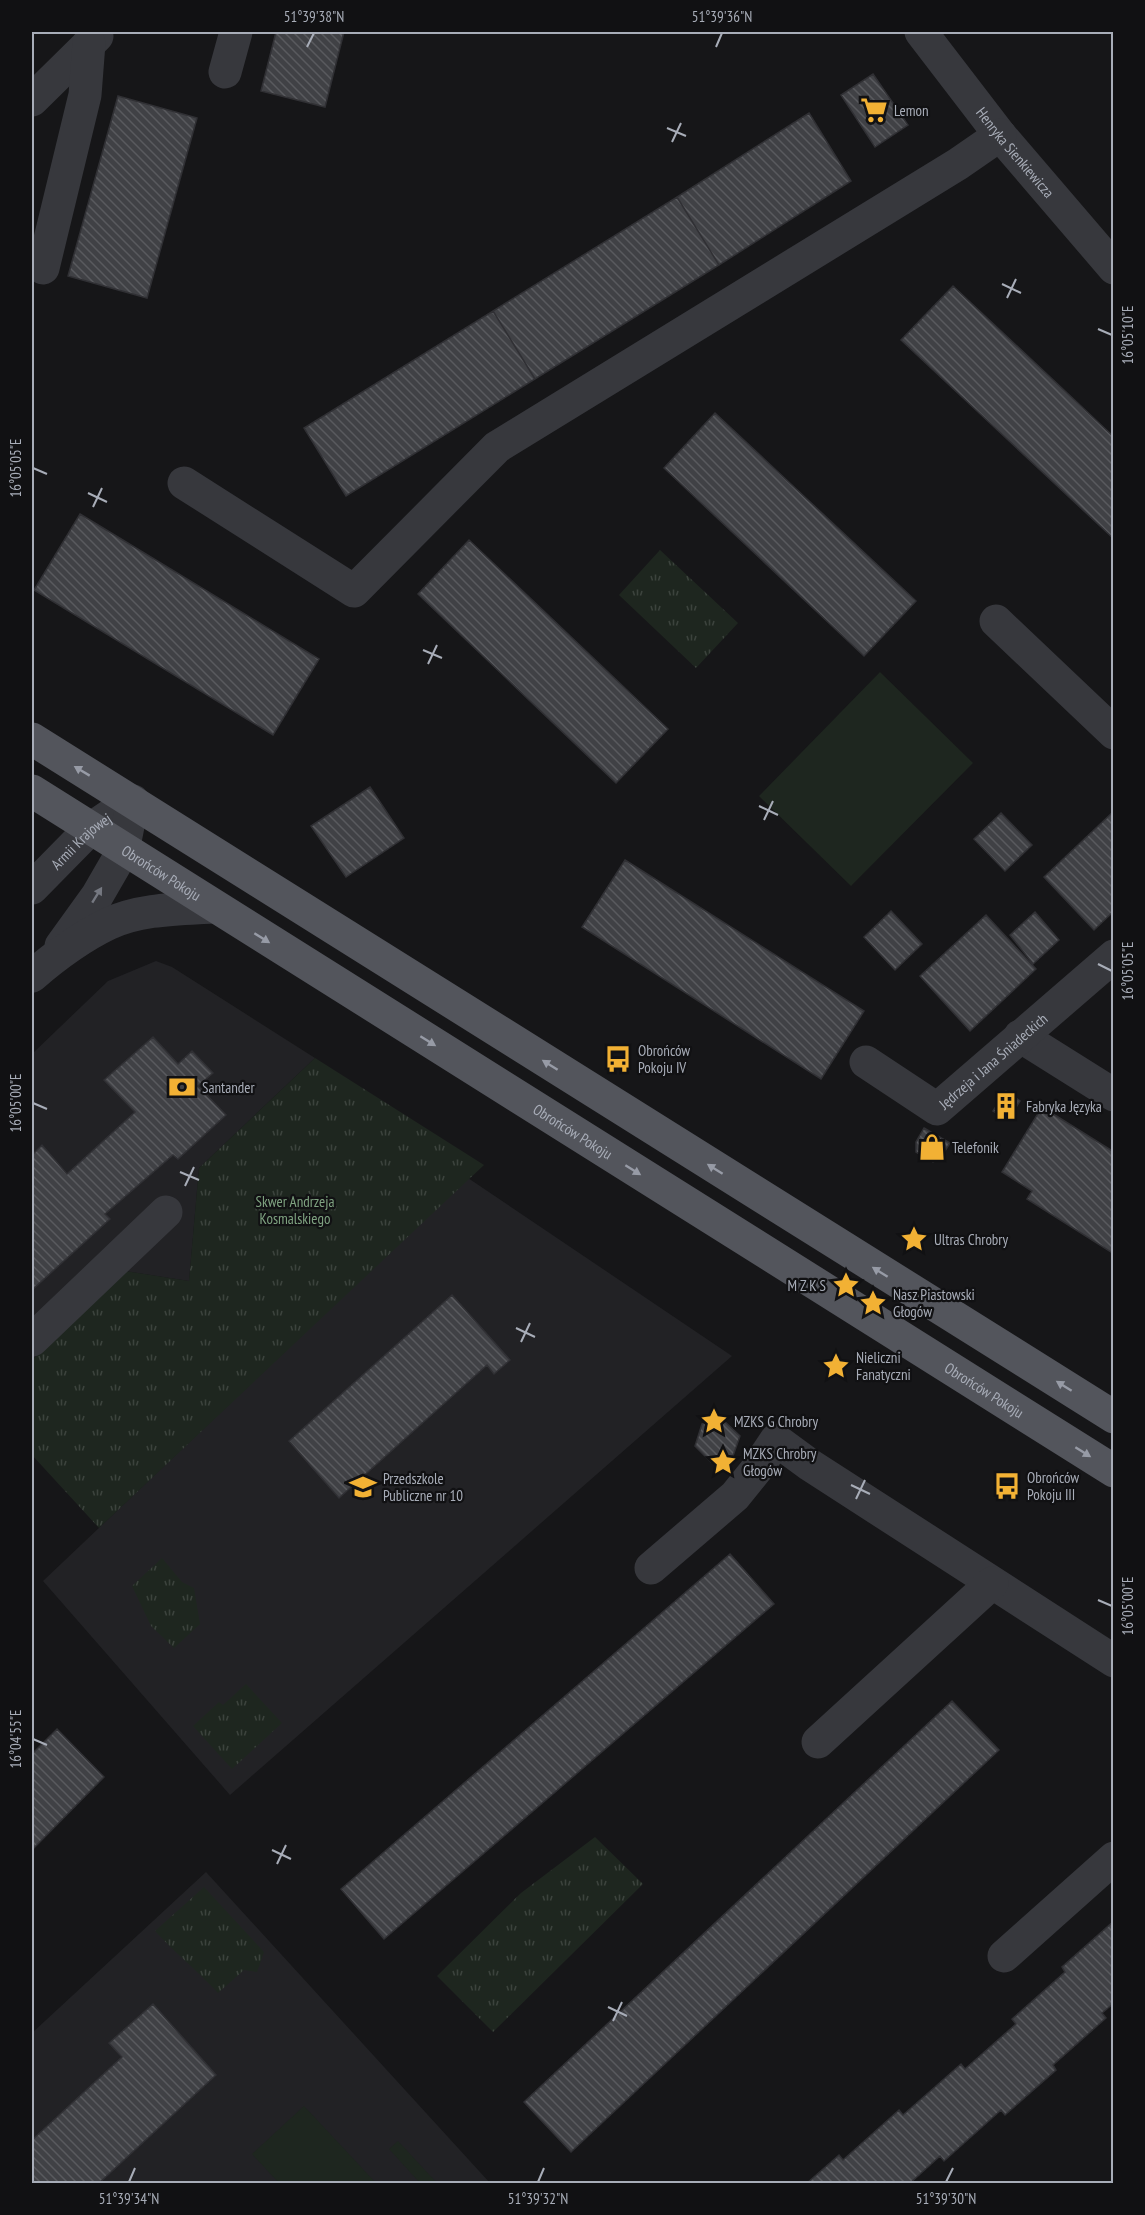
<svg xmlns="http://www.w3.org/2000/svg" width="1145" height="2215" font-family="'PT Sans Narrow',sans-serif">
<style>
.built{fill:#222225}
.park{fill:url(#park-tufts)}
.pitch{fill:#1e261f}
.building{fill:url(#building-back-hatch);stroke:#303034;stroke-width:1.5}
.lines{fill:none;stroke-linecap:round;stroke-linejoin:round}
.minor{stroke:#37383d;stroke-width:33}
.major{stroke:#53555c;stroke-width:33}
.oneway{fill:#979ba6}
.oneway2{fill:#757881}
.ticks{fill:none;stroke:#a8adb8;stroke-width:2}
.labels{text-anchor:middle;dominant-baseline:central;stroke-width:4.5;stroke-linejoin:round;paint-order:stroke}
.poi-label{font-size:15px;fill:#a8adb8;stroke:#111113;text-anchor:start}
.street-label{font-size:15px;fill:#a8adb8;stroke:#111113}
.park-label{font-size:15px;fill:#7fa381;stroke:#111113}
.neatline{fill:none;stroke:#a8adb8;stroke-width:2}
.ticks-label{font-size:15px;text-anchor:middle;fill:#a8adb8}
</style>
<defs>
<pattern id="park-tufts" width="24" height="20" patternUnits="userSpaceOnUse" patternTransform="scale(1.5)"><rect width="24" height="20" fill="#1e261f"/><path d="M3 7l-1-3M5 7V3M7 7l1-3M15 17l-1-3M17 17v-4M19 17l1-3" fill="none" stroke="#3c433d"/></pattern>
<pattern id="building-back-hatch" width="6" height="6" patternUnits="userSpaceOnUse" patternTransform="scale(1.5)"><rect width="6" height="6" fill="#404145"/><path d="M-1 5l2 2M0 0l6 6M5-1l2 2" fill="none" stroke="#595a5e"/></pattern>
</defs>
<rect width="100%" height="100%" fill="#161618"/>
<path class="built" d="M156,961L172,967L315,1058L199,1168L189,1281L125,1271L32,1360V1054L108,981Z
M468,1178L732,1356L230,1795L43,1581Z
M206,1872L490,2183L32,2184V2033Z"/>
<path class="park" d="M660,550L738,623L696,668L619,595Z
M315,1058L484,1165L99,1528L32,1455V1360L125,1271L189,1281L199,1168Z
M162,1558L182,1582L194,1588L200,1624L174,1648L151,1626L132,1586Z
M246,1684L282,1723L232,1769L193,1726L219,1702L223,1705Z
M595,1837L643,1884L493,2032L437,1976L521,1893Z
M204,1887L264,1952L257,1972L244,1970L218,1993C198,1971 175,1953 155,1931Z"/>
<path class="pitch" d="M880,672L973,763L851,886L759,796Z
M304,2106L376,2183H279L252,2154Z
M398,2141L437,2183H420L389,2149Z"/>
<path class="building" d="M276,32H344L325,107L261,91Z
M873,74L908,125L875,147L841,95Z
M118,96L197,118L147,298L68,276Z
M809,113L851,181L719,265L677,197Z
M677,197L719,265L535,379L493,311Z
M953,286L1114,437V539L901,340Z
M493,311L535,379L346,496L304,428Z
M715,413L916,601L864,656L664,468Z
M80,514L319,659L273,735L34,590Z
M469,540L668,729L616,783L418,594Z
M370,787L404,838L346,877L311,826Z
M1113,812L1114,911L1094,930L1044,877Z
M1001,813L1032,845L1005,871L974,839Z
M625,860L864,1011L821,1079L582,927Z
M891,911L922,944L895,970L864,937Z
M1035,912L1059,940L1033,964L1010,935Z
M986,915L1036,969L970,1031L920,976Z
M153,1037L178,1064L192,1051L213,1073L198,1086L226,1115L178,1159L173,1155L105,1214L110,1219L32,1290V1155L42,1145L67,1174L135,1112L104,1080Z
M1006,1091L1020,1101L1008,1120L993,1111Z
M1042,1107L1114,1152V1254L1027,1199L1032,1191L1002,1172Z
M924,1128L950,1143L940,1159L933,1162L916,1152V1142Z
M452,1295L510,1360L494,1374L487,1365L339,1498L289,1441Z
M723,1420L740,1436L733,1456L711,1462L695,1446L702,1424Z
M730,1554L774,1604L384,1939L341,1889Z
M952,1701L999,1750L571,2152L524,2102Z
M57,1729L104,1777L32,1850V1754Z
M1114,1921V2003L1102,2013L1106,2018L1053,2065L1056,2070L1005,2115L1001,2110L944,2161L940,2156L909,2184H806L839,2155L843,2160L899,2110L903,2115L961,2064L965,2069L1016,2024L1012,2019L1065,1972L1062,1967Z
M153,2004L216,2075L98,2184H32V2140L122,2057L109,2043Z"/>
<g class="lines">
<g class="minor">
<path id="s1" d="M921,32L1000,135L1114,268"/>
<path d="M225,72L236,32"/>
<path d="M32,100L97,36"/>
<path d="M43,268L85,95L89,43"/>
<path d="M184,483L354,591L497,447L958,164L1000,135"/>
<path d="M996,621L1114,733"/>
<path id="s2" d="M32,888L89,830L114,813"/>
<path d="M61,946L97,896L123,851L133,801"/>
<path d="M32,976C54,957 81,937 108,924C139,909 178,909 212,907"/>
<path d="M1020,1036L1114,1095"/>
<path id="s3" d="M866,1062L937,1109L1114,956"/>
<path d="M32,1340L166,1212"/>
<path d="M651,1568L735,1496L756,1470L776,1440L810,1465L1114,1661"/>
<path d="M818,1742L992,1583"/>
<path d="M1004,1956L1114,1858"/>
</g>
<g class="major">
<path d="M32,739L1114,1417"/>
<path id="s4" d="M32,791L1114,1471"/>
</g>
</g>
<defs><path id="oneway-solid" d="M-6-.8H1V-3.2L6.5 0L1 3.2V.8H-6Z" transform="scale(1.5)"/></defs>
<g class="oneway">
<use href="#oneway-solid" transform="translate(82 771) rotate(-149)"/>
<use href="#oneway-solid" transform="translate(262 938) rotate(32)"/>
<use href="#oneway-solid" transform="translate(428 1041) rotate(32)"/>
<use href="#oneway-solid" transform="translate(550 1065) rotate(-148)"/>
<use href="#oneway-solid" transform="translate(715 1169) rotate(-148)"/>
<use href="#oneway-solid" transform="translate(633 1170) rotate(32)"/>
<use href="#oneway-solid" transform="translate(880 1272) rotate(-148)"/>
<use href="#oneway-solid" transform="translate(1064 1386) rotate(-148)"/>
<use href="#oneway-solid" transform="translate(1083 1452) rotate(32)"/>
</g>
<use class="oneway2" href="#oneway-solid" transform="translate(97 895) rotate(-58)"/>
<path class="ticks" d="M307,47L314,33M716,47L722,33M667,128L686,136M672,142L681,123M1002,284L1021,293M1007,298L1016,279M1098,329L1112,335M33,468L47,474M88,493L107,502M93,507L102,488M423,650L442,658M428,664L437,645M759,806L778,815M764,820L773,801M1098,964L1112,971M33,1103L47,1109M180,1172L199,1180M185,1186L194,1167M516,1328L535,1337M521,1342L530,1323M851,1485L870,1494M856,1499L865,1480M1098,1600L1112,1606M33,1739L47,1745M272,1850L291,1859M277,1864L286,1845M608,2007L627,2016M613,2021L622,2002M129,2182L135,2168M538,2182L544,2168M946,2182L953,2168"/>
<defs>
<symbol id="supermarket-bare" viewBox="-9 -9 18 18"><path d="M-6-5.5h2.5l.6 2H6L4.5 2H-2.5L-4.4-4H-6ZM-1.5 3.2a1.3 1.3 0 1 0 .1 0ZM3 3.2a1.3 1.3 0 1 0 .1 0Z" fill="#f2b134" stroke="#111113" stroke-width="2.5" paint-order="stroke"/></symbol>
<symbol id="bus-bare" viewBox="-9 -9 18 18"><path d="M-5-6H5V4H4V6H2V4H-2V6H-4V4H-5ZM-3.5-4V0h7V-4ZM-3.5 1.2v1.5H-2V1.2ZM2 1.2v1.5H3.5V1.2Z" fill="#f2b134" stroke="#111113" stroke-width="2.5" paint-order="stroke"/></symbol>
<symbol id="bank-bare" viewBox="-9 -9 18 18"><path d="M-6-4H6V4H-6ZM0-2.3a2.3 2.3 0 1 0 0 4.6a2.3 2.3 0 1 0 0-4.6Z" fill="#f2b134" stroke="#111113" stroke-width="2.5" paint-order="stroke"/></symbol>
<symbol id="building-bare" viewBox="-9 -9 18 18"><path d="M-4-6H4V6H1V3H-1V6H-4ZM-2.5-4.3h1.7v1.8h-1.7ZM.8-4.3h1.7v1.8H.8ZM-2.5-1h1.7V.8h-1.7ZM.8-1h1.7V.8H.8Z" fill="#f2b134" stroke="#111113" stroke-width="2.5" paint-order="stroke"/></symbol>
<symbol id="shop-bare" viewBox="-9 -9 18 18"><path d="M-5-2.5h2.3a2.7 3.5 0 0 1 5.4 0H5L5.5 6h-11ZM-1.5-2.5h3a1.5 2.3 0 0 0-3 0Z" fill="#f2b134" stroke="#111113" stroke-width="2.5" paint-order="stroke"/></symbol>
<symbol id="sight-bare" viewBox="-9 -9 18 18"><path d="M0-6L1.8-2.2L6-1.7L2.9 1.2L3.7 5.4L0 3.3L-3.7 5.4L-2.9 1.2L-6-1.7L-1.8-2.2Z" fill="#f2b134" stroke="#111113" stroke-width="2.5" paint-order="stroke"/></symbol>
<symbol id="school-bare" viewBox="-9 -9 18 18"><path d="M0-5L7-2L0 1L-7-2ZM-4 1L0 2.5L4 1V4Q0 6-4 4Z" fill="#f2b134" stroke="#111113" stroke-width="2.5" paint-order="stroke"/></symbol>
</defs>
<g fill-rule="evenodd">
<use href="#supermarket-bare" x="855" y="91" width="38" height="38"/>
<use href="#bus-bare" x="599" y="1040" width="38" height="38"/>
<use href="#bank-bare" x="163" y="1068" width="38" height="38"/>
<use href="#building-bare" x="987" y="1087" width="38" height="38"/>
<use href="#shop-bare" x="913" y="1128" width="38" height="38"/>
<use href="#sight-bare" x="895" y="1220" width="38" height="38"/>
<use href="#sight-bare" x="827" y="1266" width="38" height="38"/>
<use href="#sight-bare" x="854" y="1284" width="38" height="38"/>
<use href="#sight-bare" x="817" y="1347" width="38" height="38"/>
<use href="#sight-bare" x="695" y="1402" width="38" height="38"/>
<use href="#sight-bare" x="704" y="1443" width="38" height="38"/>
<use href="#bus-bare" x="988" y="1467" width="38" height="38"/>
<use href="#school-bare" x="344" y="1468" width="38" height="38"/>
</g>
<g class="labels">
<g class="poi-label">
<text x="894" y="110">Lemon</text>
<text x="638" y="1050">Obrońców<tspan x="638" dy="17">Pokoju IV</tspan></text>
<text x="202" y="1087">Santander</text>
<text x="1026" y="1106">Fabryka Języka</text>
<text x="952" y="1147">Telefonik</text>
<text x="934" y="1239">Ultras Chrobry</text>
<text x="826" y="1285" text-anchor="end">M Z K S</text>
<text x="893" y="1294">Nasz Piastowski<tspan x="893" dy="17">Głogów</tspan></text>
<text x="856" y="1357">Nieliczni<tspan x="856" dy="17">Fanatyczni</tspan></text>
<text x="734" y="1421">MZKS G Chrobry</text>
<text x="743" y="1453">MZKS Chrobry<tspan x="743" dy="17">Głogów</tspan></text>
<text x="1027" y="1477">Obrońców<tspan x="1027" dy="17">Pokoju III</tspan></text>
<text x="383" y="1478">Przedszkole<tspan x="383" dy="17">Publiczne nr 10</tspan></text>
</g>
<g class="street-label">
<text stroke="none"><textPath href="#s1" startOffset="153">Henryka Sienkiewicza</textPath></text>
<text stroke="none"><textPath href="#s2" startOffset="68">Armii Krajowej</textPath></text>
<text stroke="none"><textPath href="#s4" startOffset="153">Obrońców Pokoju</textPath></text>
<text stroke="none"><textPath href="#s3" startOffset="159">Jędrzeja i Jana Śniadeckich</textPath></text>
<text stroke="none"><textPath href="#s4" startOffset="639">Obrońców Pokoju</textPath></text>
<text stroke="none"><textPath href="#s4" startOffset="1125">Obrońców Pokoju</textPath></text>
</g>
<g class="park-label">
<text x="295" y="1201">Skwer Andrzeja<tspan x="295" dy="17">Kosmalskiego</tspan></text>
</g>
</g>
<rect width="1145" height="2215" fill="none" stroke="#111113" stroke-width="66"/>
<rect x="33" y="33" width="1079" height="2149" class="neatline"/>
<g class="ticks-label">
<text x="314" y="22">51°39'38"N</text>
<text x="722" y="22">51°39'36"N</text>
<text transform="translate(1128 335) rotate(-90)" y="5">16°05'10"E</text>
<text transform="translate(16 468) rotate(-90)" y="5">16°05'05"E</text>
<text transform="translate(1128 971) rotate(-90)" y="5">16°05'05"E</text>
<text transform="translate(16 1103) rotate(-90)" y="5">16°05'00"E</text>
<text transform="translate(1128 1606) rotate(-90)" y="5">16°05'00"E</text>
<text transform="translate(16 1739) rotate(-90)" y="5">16°04'55"E</text>
<text x="129" y="2204">51°39'34"N</text>
<text x="538" y="2204">51°39'32"N</text>
<text x="946" y="2204">51°39'30"N</text>
</g>
</svg>
